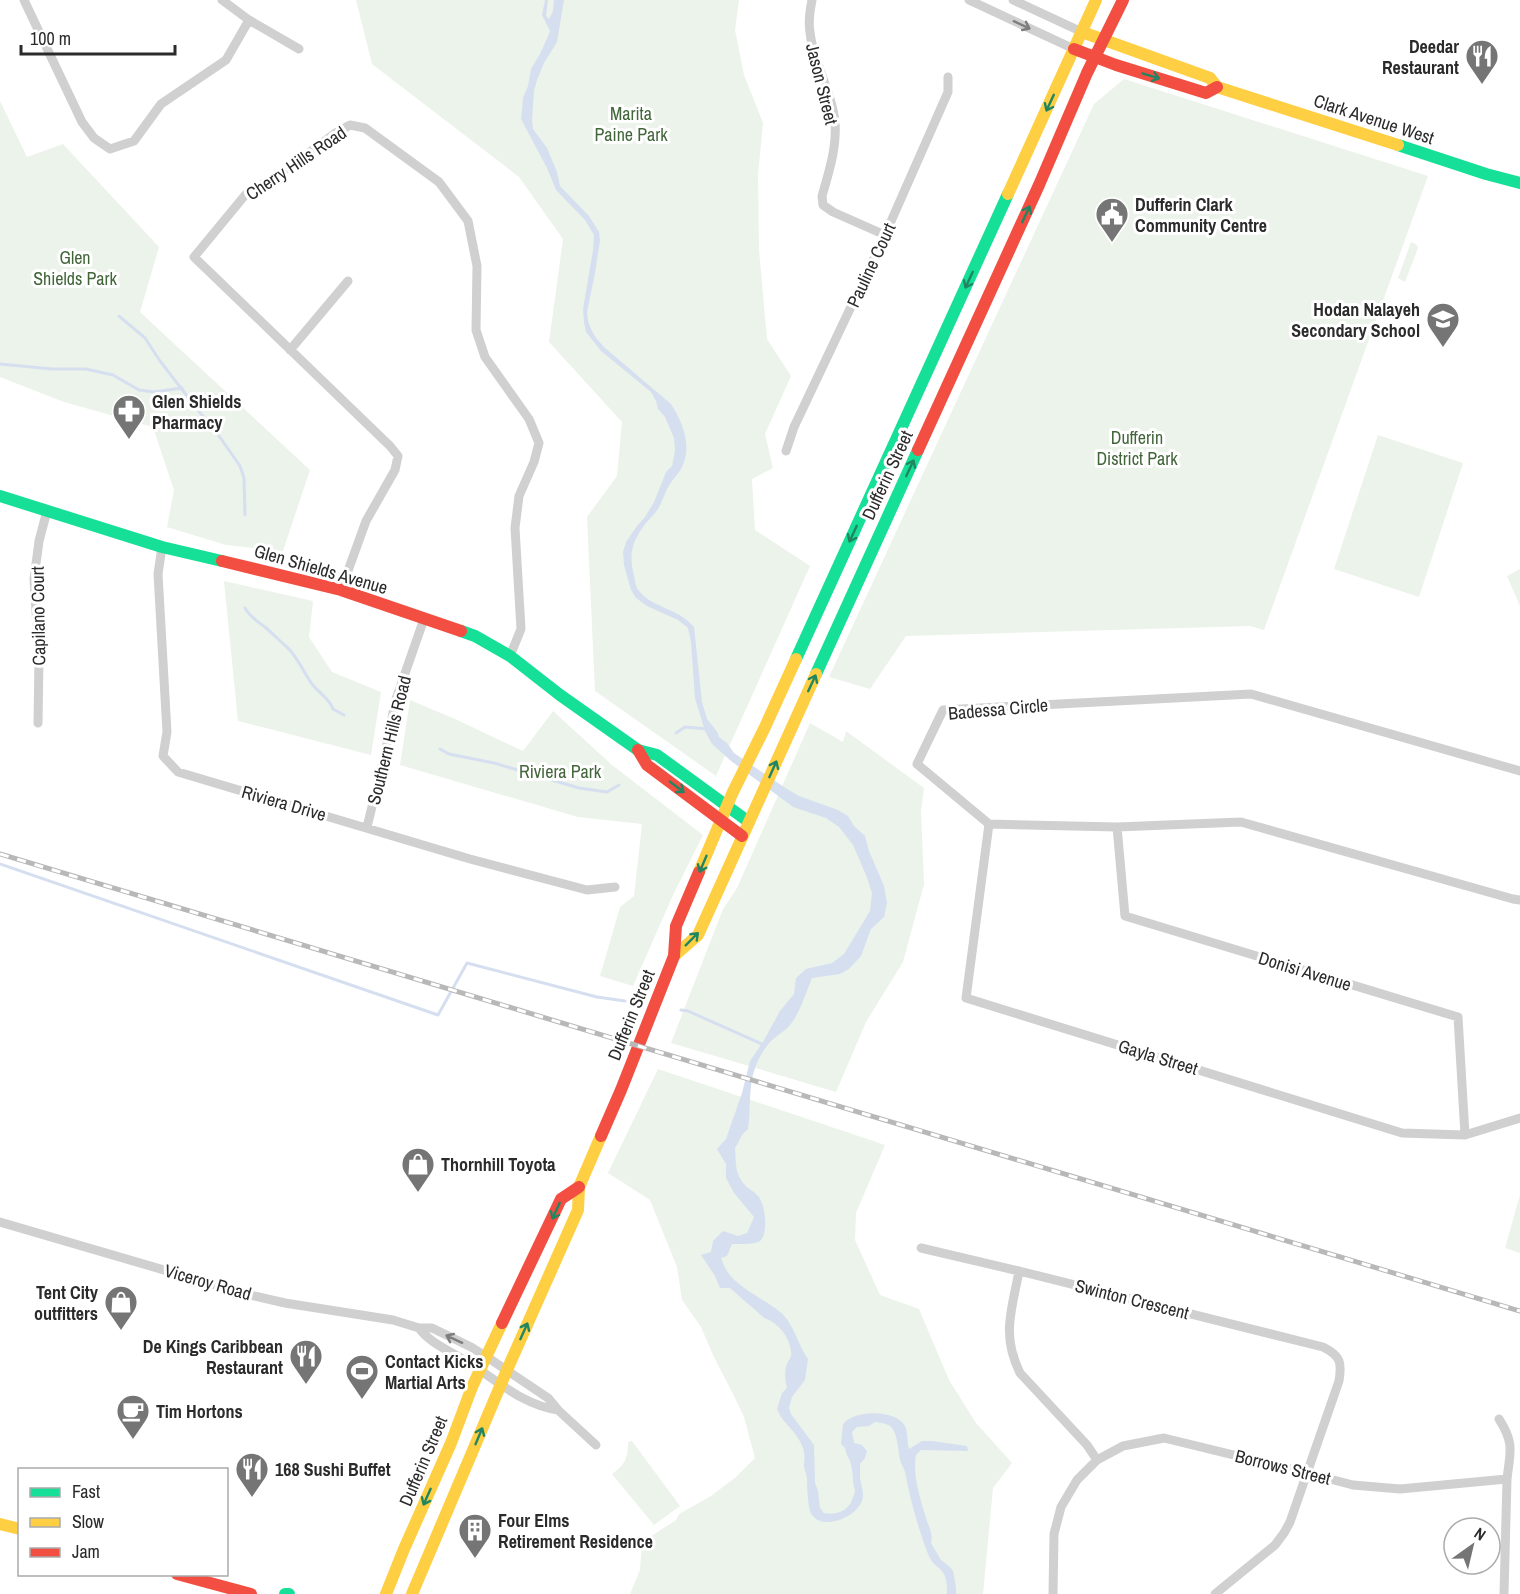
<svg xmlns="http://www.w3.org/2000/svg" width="1520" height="1594" font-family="'Archivo Narrow',sans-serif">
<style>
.green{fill:#ecf3ea}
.water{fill:#d6dff0}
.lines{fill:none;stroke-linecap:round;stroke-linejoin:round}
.stream{stroke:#d6dff0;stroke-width:3}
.street{stroke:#d0d0d0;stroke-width:9}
.fast{stroke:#16e098;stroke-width:12}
.slow{stroke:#ffcf43;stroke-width:12}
.jam{stroke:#f24e42;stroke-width:12}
.rail-casing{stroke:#b8b8b8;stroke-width:5}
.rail{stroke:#fff;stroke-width:3;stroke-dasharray:9;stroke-linecap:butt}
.oneway{stroke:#7e7e7e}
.oneway2{stroke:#208662}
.labels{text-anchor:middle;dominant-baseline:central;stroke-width:6;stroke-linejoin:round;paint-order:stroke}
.poi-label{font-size:18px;font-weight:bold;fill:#2b2b2b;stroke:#fff;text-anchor:start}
.street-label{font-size:18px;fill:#2b2b2b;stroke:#fff}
.park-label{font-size:18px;fill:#42663a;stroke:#fff}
</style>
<rect width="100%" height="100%" fill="#fff"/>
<path class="green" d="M356,0H739L735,30L744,75L763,123L758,175L759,250L767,339L791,376L765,434L773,468L752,479L755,530L810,566L716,776L595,691L587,517L617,476L622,422L549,342L563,239L519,177L372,64Z
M1124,79L1428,176L1264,630L1250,626L906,636L870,689L829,677L1094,104Z
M0,101L27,157L63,144L159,247L140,312L310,470L283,551L226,545L167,527L174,490L153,427L64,402L0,377Z
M1411,242L1416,244L1418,248L1405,282L1398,278Z
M1378,435L1463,463L1419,597L1334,569Z
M1520,569V606L1507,576Z
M224,581L313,601L309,637L332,672L381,692L371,755L238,721Z
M410,700L455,719L523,751L553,711L612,765L703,835L673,895L633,986L600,976L620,907L634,896L642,824L578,817L400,765Z
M810,723L843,742L846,731L924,788L921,812L924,884L903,962L866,1022L836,1092L671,1043L723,909L737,888Z
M658,1069L885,1145L856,1213L855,1240L880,1295L919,1309L949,1380L976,1423L1012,1463L993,1488L983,1594H630L640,1570L642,1542L676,1520L679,1514L711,1496L736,1477L755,1458L744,1417L735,1398L713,1355L701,1327L682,1300L677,1267L650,1200L608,1173Z
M1520,1195V1253L1505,1248Z
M632,1441L680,1506L654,1525L612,1474C625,1465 628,1458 628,1442Z"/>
<path class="water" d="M545,0H548L546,16L549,19L553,11L554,0H564L557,42L544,63L537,80L534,91L532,120L533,129L547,148L557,172L560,186L589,216L599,232L600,240L595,273L587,312L588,321L591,329L596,338L604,347L671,404C683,423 693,447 681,469C678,474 673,479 670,484C665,491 663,501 658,509C655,514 650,518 646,523C633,540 628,553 634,575C635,579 635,584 637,588C648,607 679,608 694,627L702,702L707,719L718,733L719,737L727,743L734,753L787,789L799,796L838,810L848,816L854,826L865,836L869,851L884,886L887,903L884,917L871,929L861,956L849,969L840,974L812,978C806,993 801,1009 793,1021C787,1030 779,1034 772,1040C765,1047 758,1059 755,1068C748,1088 751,1109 748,1129C740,1135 740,1141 735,1148C736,1157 735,1169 739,1176C745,1189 751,1188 758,1196C765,1203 769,1234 760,1241C754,1245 740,1244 732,1244L727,1256L721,1258C723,1262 724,1267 727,1271C739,1289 763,1298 779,1311C794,1323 797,1343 808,1359L805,1380L792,1397L789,1408L791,1414L814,1445L815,1483L818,1491L820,1508L824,1513C836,1515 847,1512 852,1500C853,1497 855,1493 855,1490C854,1487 853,1484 853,1481C853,1474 852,1467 850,1461C848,1456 846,1454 845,1448L841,1444L843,1424C854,1410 895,1409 905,1426C908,1432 907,1443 909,1449L922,1441H932L967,1446L968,1451L921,1450L916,1455C912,1474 921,1502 927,1521C930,1529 933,1534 931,1543L941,1560L950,1567L953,1571L956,1587V1594H947C947,1587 947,1577 942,1571C935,1564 933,1565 928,1554C918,1528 910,1499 905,1472C904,1468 901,1464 900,1460C898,1449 898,1437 892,1428C888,1423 881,1423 875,1422L869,1426L857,1427L852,1432L854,1443L862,1445L867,1451L865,1458L860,1464C860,1469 860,1474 860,1478C861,1486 865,1493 862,1501C856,1517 824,1531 812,1515C808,1511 807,1486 807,1479C807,1474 804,1470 804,1466C804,1461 805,1456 804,1452C802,1440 791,1429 784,1421C781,1418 779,1413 777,1409L782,1393L787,1388C785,1380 784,1372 787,1364C789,1359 792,1358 791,1351C789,1338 782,1328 771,1321C767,1319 765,1319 762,1316C752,1307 741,1298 730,1288H720L715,1276L701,1255L711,1252L713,1241L723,1231L738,1236L747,1233L754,1217L734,1193L726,1178V1164L717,1149L726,1139L742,1093L750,1061L763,1042L780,1011L794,994L796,978L806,969L832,963L844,954L870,911L872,893L866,875L853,845L839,827L826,818L793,807L731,761L712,744L705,731L695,698L691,642L688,628L678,620L647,606L636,598L631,590L624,565L623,552L626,542L637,526L645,517L654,502L666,472L672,466L675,451L674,438L665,417L658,409L656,401L651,392L601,351L586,332L584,322L583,309L593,250L594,235L585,220L556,190L547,168L521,119L523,98L528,86L531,69L540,54L549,34L550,31L542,15Z"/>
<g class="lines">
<path class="stream" d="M119,316L145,338L160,361L201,414L210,423L240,466L244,478L245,515
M0,364L52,369H86L113,375L139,390L154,392L182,388
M245,608C250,617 257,621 265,627C273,634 281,642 289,649C299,660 304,673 312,684C319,693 330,699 333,709L344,715
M676,733L685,727L708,729
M440,749L449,754L494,763L579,788L607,792L619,785
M0,864L438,1015L467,963L597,997L625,1001
M681,1010L688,1011L764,1045"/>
<path class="street" d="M24,0L82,122L94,138L110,149L134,141L161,104L226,60L249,20L222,0
M812,0C810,10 808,22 810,32C813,63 832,91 835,122C837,147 829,172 822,196L823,205L833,212L885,235
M969,0L1074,49
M1013,0L1082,32
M249,20L299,49
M290,350L348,281
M786,451L794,427L885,235L948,92V77
M162,547L158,574L167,732L163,756L178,772L470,859L587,890L615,887
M341,590L366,521L395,470L398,456L390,446L194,257L246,194L281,173L334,134L350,125L365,128L439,182L468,221L477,266L476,330L485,357L529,419L539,443L534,462L519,496L515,528L521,629L510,656
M38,723L39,659L34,579L39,541L47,511
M1520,771L1251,694L943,710L917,764L989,824L1117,827L1241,822L1513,899L1520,900
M989,824L966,998L1402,1133L1465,1135L1520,1118
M367,827L385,754L395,702L424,619
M1117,827L1125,916L1458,1017L1465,1135
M0,1222L246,1294L285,1303L393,1320L419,1328H432L471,1347L487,1357L548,1398L558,1410L596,1445
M921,1248L1019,1271
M419,1328C430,1343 448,1350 464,1360C495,1378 521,1405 558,1410
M1499,1419C1515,1444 1510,1452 1507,1479
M1097,1460L1087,1445L1020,1373C1001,1334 1012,1310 1019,1271L1323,1347C1341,1356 1342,1363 1339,1381L1290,1522L1284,1533L1275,1545L1215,1594
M1053,1594L1054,1534L1061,1507L1077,1480L1097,1460L1123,1446L1164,1438L1307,1473L1353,1485L1400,1489L1507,1479L1504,1594"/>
<path class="fast" d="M1398,145L1486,174L1520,183
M0,496L162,547L222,561
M461,631L475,636L510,656L560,695L638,750L657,755L749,822
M796,659L1008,194
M816,674L918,450
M285,1594H289"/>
<path class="slow" d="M1082,32L1210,78L1217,87L1398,145
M1008,194L1096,0
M699,872L732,794L765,727L796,659
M674,956L698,935L816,674
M0,1524L20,1529
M386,1594L404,1549L451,1443L472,1387L502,1323
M412,1594L507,1370L578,1210L579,1187L601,1136"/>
<path class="jam" d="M1074,49L1116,65L1206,93L1217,87
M918,450L1039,185L1087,73L1123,0
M222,561L341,590L461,631
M638,750L647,765L742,836
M601,1136L621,1090L674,956L676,926L699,872
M502,1323L561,1199L579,1187
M177,1574L251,1594"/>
<defs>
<path id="rail" d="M0,854L1520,1311"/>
</defs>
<use href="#rail" class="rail-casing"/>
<use href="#rail" class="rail"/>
</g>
<defs><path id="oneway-shaft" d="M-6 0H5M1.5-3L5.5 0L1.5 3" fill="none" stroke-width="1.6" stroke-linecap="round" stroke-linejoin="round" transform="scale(1.5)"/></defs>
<g class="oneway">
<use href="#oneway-shaft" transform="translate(1022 25) rotate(25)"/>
<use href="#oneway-shaft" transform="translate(454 1339) rotate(-155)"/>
</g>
<g class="oneway2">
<use href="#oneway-shaft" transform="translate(1151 76) rotate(17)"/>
<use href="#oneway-shaft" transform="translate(1050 103) rotate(115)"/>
<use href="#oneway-shaft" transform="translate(1026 214) rotate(-65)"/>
<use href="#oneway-shaft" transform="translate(969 280) rotate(115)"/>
<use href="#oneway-shaft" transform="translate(910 468) rotate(-65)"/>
<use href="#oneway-shaft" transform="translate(853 534) rotate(115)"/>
<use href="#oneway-shaft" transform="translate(812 683) rotate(-65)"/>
<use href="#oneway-shaft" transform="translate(773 769) rotate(-66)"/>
<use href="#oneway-shaft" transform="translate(677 787) rotate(37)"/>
<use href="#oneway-shaft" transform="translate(703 864) rotate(113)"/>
<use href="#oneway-shaft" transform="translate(692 939) rotate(-45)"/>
<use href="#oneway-shaft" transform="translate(556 1211) rotate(115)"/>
<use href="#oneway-shaft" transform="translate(524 1331) rotate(-66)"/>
<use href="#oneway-shaft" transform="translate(479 1436) rotate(-67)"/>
<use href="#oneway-shaft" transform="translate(427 1497) rotate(114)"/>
</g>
<defs>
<symbol id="restaurant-pin" viewBox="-11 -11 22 30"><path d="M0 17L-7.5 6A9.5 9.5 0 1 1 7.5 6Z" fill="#757575" stroke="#fff"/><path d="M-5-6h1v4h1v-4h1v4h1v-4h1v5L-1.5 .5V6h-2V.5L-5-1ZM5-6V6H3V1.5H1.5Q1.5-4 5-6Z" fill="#fff"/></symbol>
<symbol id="civic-pin" viewBox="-11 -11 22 30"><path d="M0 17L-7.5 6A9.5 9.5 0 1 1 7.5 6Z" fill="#757575" stroke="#fff"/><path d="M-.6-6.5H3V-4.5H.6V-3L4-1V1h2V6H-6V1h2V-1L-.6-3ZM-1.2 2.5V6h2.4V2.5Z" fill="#fff"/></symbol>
<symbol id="school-pin" viewBox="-11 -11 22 30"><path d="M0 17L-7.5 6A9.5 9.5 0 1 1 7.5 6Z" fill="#757575" stroke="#fff"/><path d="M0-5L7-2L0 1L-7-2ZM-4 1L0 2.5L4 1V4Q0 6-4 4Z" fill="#fff"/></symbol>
<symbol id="pharmacy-pin" viewBox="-11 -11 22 30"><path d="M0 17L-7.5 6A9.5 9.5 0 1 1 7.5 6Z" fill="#757575" stroke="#fff"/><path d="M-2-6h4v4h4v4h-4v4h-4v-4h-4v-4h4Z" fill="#fff"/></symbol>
<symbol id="shop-pin" viewBox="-11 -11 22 30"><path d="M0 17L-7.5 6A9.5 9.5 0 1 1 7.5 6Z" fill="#757575" stroke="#fff"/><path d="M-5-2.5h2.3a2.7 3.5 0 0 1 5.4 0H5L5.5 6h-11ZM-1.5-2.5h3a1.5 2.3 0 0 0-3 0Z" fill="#fff"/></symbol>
<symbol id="stadium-pin" viewBox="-11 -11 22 30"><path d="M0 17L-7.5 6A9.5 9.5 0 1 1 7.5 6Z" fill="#757575" stroke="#fff"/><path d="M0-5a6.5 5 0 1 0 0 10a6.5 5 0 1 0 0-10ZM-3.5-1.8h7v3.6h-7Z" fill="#fff"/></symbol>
<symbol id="cafe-pin" viewBox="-11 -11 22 30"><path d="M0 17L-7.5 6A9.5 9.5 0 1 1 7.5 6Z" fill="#757575" stroke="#fff"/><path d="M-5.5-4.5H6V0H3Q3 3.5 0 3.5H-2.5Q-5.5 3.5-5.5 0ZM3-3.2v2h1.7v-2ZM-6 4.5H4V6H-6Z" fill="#fff"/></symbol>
<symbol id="building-pin" viewBox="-11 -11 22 30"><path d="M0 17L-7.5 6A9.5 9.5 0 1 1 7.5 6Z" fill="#757575" stroke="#fff"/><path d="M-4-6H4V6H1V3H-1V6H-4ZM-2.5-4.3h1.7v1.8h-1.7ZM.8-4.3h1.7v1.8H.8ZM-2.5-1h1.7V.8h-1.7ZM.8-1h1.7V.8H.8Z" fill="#fff"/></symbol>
</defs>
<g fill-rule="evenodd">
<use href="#restaurant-pin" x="1463" y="37" width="38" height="52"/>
<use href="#civic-pin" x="1093" y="195" width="38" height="52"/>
<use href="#school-pin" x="1424" y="300" width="38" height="52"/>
<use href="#pharmacy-pin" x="110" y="392" width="38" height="52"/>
<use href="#shop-pin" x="399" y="1145" width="38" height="52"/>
<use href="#shop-pin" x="102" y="1283" width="38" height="52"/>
<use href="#restaurant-pin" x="287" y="1337" width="38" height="52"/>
<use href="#stadium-pin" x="343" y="1352" width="38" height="52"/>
<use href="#cafe-pin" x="114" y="1392" width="38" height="52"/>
<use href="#restaurant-pin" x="233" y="1450" width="38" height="52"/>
<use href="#building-pin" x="456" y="1511" width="38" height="52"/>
</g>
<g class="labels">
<g class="poi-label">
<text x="1459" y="46" text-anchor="end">Deedar<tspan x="1459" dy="21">Restaurant</tspan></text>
<text x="1135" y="204">Dufferin Clark<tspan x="1135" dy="21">Community Centre</tspan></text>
<text x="1420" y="309" text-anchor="end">Hodan Nalayeh<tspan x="1420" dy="21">Secondary School</tspan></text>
<text x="152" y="401">Glen Shields<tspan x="152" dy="21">Pharmacy</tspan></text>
<text x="441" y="1164">Thornhill Toyota</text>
<text x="98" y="1292" text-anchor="end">Tent City<tspan x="98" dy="21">outfitters</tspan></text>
<text x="283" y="1346" text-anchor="end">De Kings Caribbean<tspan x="283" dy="21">Restaurant</tspan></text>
<text x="385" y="1361">Contact Kicks<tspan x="385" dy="21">Martial Arts</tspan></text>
<text x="156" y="1411">Tim Hortons</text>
<text x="275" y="1469">168 Sushi Buffet</text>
<text x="498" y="1520">Four Elms<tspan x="498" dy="21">Retirement Residence</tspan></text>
</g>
<g class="street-label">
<text transform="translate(822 84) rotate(76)">Jason Street</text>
<text transform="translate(1374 119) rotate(18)">Clark Avenue West</text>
<text transform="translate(296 163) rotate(-34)">Cherry Hills Road</text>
<text transform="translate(871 265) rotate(-65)">Pauline Court</text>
<text transform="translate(887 475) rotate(-65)">Dufferin Street</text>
<text transform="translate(321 569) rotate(16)">Glen Shields Avenue</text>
<text transform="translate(38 616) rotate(-91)">Capilano Court</text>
<text transform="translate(998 709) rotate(-5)">Badessa Circle</text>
<text transform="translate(389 740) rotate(-76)">Southern Hills Road</text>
<text transform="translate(284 803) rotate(16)">Riviera Drive</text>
<text transform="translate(1305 971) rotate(17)">Donisi Avenue</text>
<text transform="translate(631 1015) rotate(-68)">Dufferin Street</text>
<text transform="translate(1158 1057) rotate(17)">Gayla Street</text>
<text transform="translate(208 1282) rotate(16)">Viceroy Road</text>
<text transform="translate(1132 1299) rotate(14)">Swinton Crescent</text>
<text transform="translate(423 1461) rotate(-67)">Dufferin Street</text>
<text transform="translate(1283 1467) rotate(14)">Borrows Street</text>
</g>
<g class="park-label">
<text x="631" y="113">Marita<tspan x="631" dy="21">Paine Park</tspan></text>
<text x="75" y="257">Glen<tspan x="75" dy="21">Shields Park</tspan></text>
<text x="1137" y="437">Dufferin<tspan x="1137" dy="21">District Park</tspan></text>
<text x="560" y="771">Riviera Park</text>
</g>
</g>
<rect x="18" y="1468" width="210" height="108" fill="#ffffff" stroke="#aaaaaa" stroke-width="1.5"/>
<rect x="30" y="1488" width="30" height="9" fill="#16e098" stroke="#aaaaaa" stroke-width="1.5"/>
<text x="72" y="1498" font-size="18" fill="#2b2b2b">Fast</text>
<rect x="30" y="1518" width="30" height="9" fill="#ffcf43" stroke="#aaaaaa" stroke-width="1.5"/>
<text x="72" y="1528" font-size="18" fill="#2b2b2b">Slow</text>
<rect x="30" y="1548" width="30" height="9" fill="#f24e42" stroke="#aaaaaa" stroke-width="1.5"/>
<text x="72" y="1558" font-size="18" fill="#2b2b2b">Jam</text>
<g transform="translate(1472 1546) rotate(34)"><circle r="28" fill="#ffffff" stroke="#aaaaaa" stroke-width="1.5"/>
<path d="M0-4.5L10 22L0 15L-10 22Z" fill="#757575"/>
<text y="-9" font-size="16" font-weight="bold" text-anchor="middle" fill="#2b2b2b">N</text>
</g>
<path d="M21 45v9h154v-9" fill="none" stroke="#2b2b2b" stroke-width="3"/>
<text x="30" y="45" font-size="18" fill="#2b2b2b" stroke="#ffffff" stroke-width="4.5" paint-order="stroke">100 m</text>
</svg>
